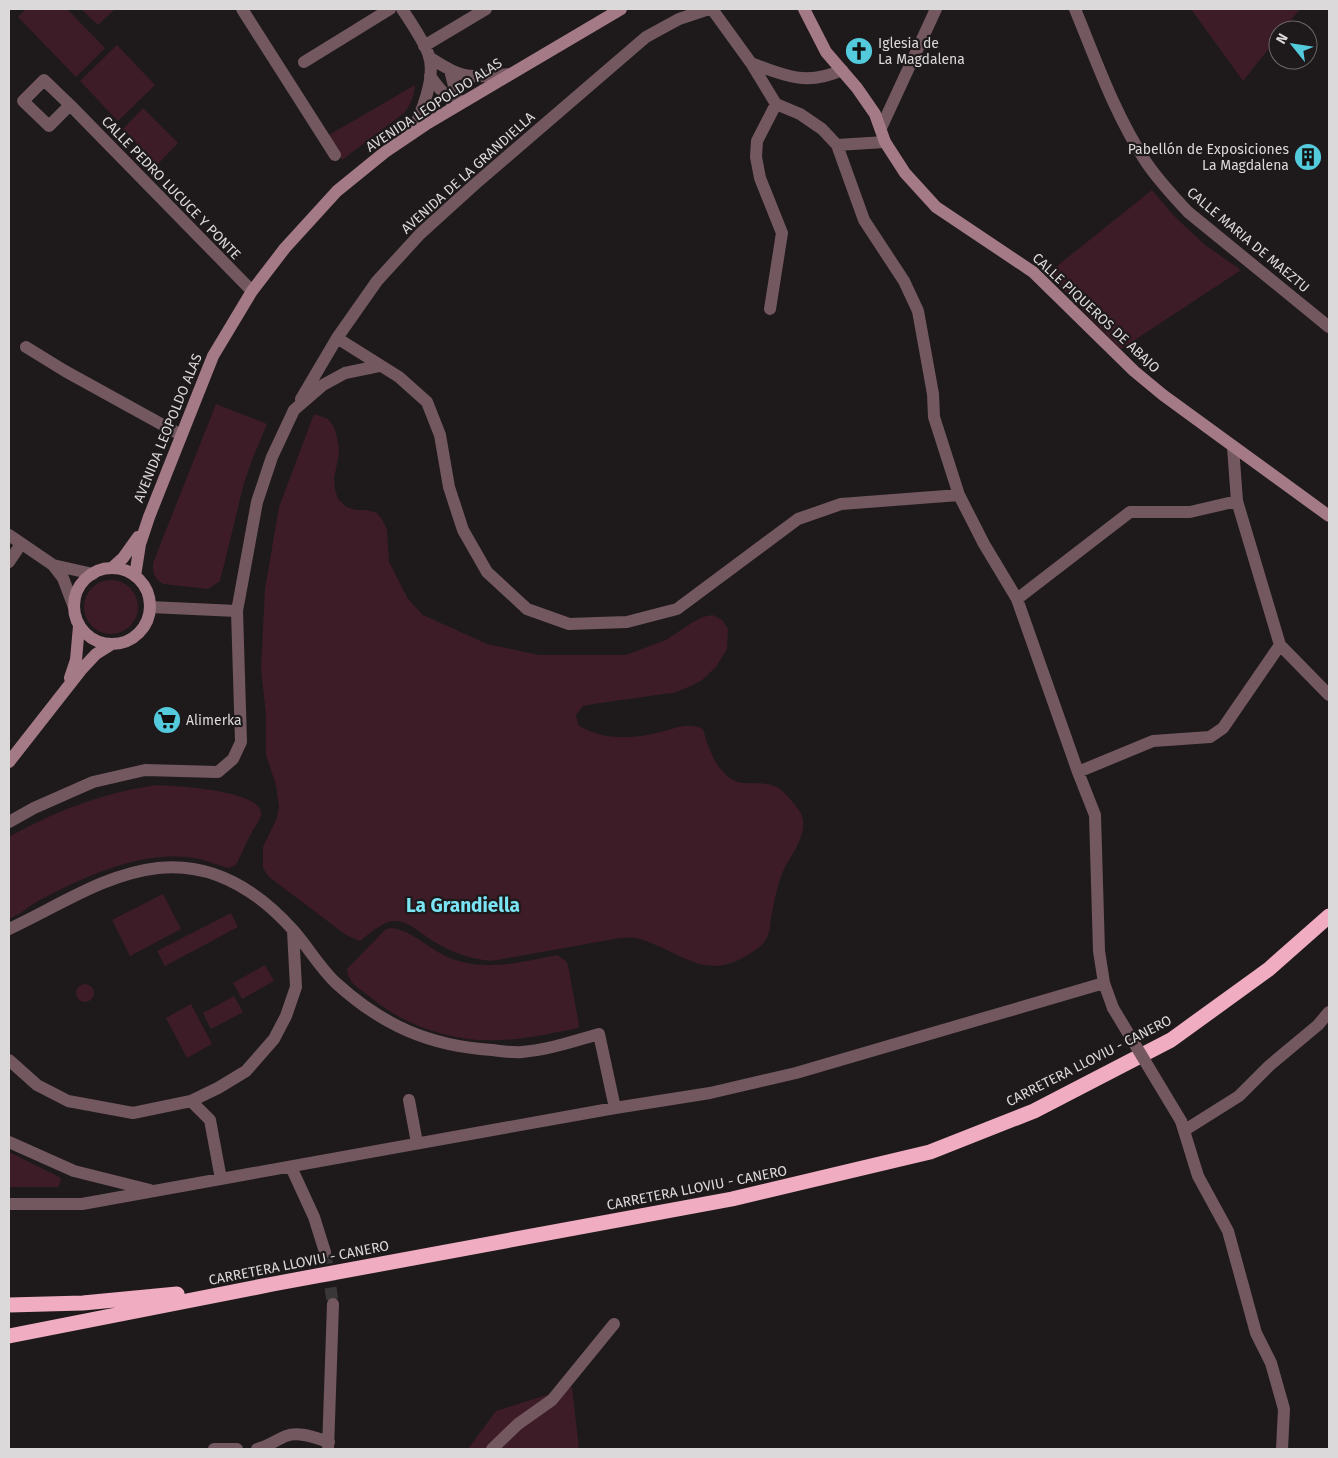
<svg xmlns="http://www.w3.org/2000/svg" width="1338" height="1458" font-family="'Fira Sans',sans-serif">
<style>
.green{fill:#3d1c27}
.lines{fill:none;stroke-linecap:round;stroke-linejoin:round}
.street-tunnel{stroke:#3a3738;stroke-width:12;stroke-dasharray:12 6;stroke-linecap:butt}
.street{stroke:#735860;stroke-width:12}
.secondary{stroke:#a57a87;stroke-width:12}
.highway{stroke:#f0acc1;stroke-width:15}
.street-bridge{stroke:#735860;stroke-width:12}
.labels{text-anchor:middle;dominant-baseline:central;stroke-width:4.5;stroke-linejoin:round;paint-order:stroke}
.poi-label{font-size:14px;fill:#dcd9da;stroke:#1e1a1b;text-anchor:start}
.street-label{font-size:14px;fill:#dcd9da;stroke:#1e1a1b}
.district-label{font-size:19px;font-weight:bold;fill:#7ae3f4;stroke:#1e1a1b}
</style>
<rect width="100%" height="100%" fill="#1e1a1b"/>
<path class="green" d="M26,9H67L105,48L76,77L18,17Z
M81,9H115L98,25Z
M1191,9H1300L1283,30H1278V37L1243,81Z
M117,45L155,85L118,121L80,81Z
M415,85C414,96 411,104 404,113L342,160L329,135Z
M143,108L178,143L157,165L123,129Z
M1152,190L1173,215L1205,245L1241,270L1121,349L1047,274Z
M216,404L267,424L252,460L244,483L220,581L208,589L163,584C154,578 153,574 153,563Z
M314,414L328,419L334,427L337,437L339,448L338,459L334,478L335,489L338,499L346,507L356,510H367L377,513L383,521L387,530L389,562L408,599L423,615L487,644L539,655H626L666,640L693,622L703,617L713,615L722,620L728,629L727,649L716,667L702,680L693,685L674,693L664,694L593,704L583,706L576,715L578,725C603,741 634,739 661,732C677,728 688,722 703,729C707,743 713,762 724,773C739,790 756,779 774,786C781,788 786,795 791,800C795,805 800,811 802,816C808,834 792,854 784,869C778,882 775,898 772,913C770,920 771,929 768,935C765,944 757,949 749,954C707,982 682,953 643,940C636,937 627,938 620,938L491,961C471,959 451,952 433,941C423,935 409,921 396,921C384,920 369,934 360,941L346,935L269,877L263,868V847L277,818L279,807L276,785L266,755V714L261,670L265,589L279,507Z
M84 607a27 27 0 1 1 54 0a27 27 0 1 1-54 0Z
M157,785C175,786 260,790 261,813C261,818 259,820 257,824C248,837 243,851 236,865L229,868C219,866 209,861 199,859C144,848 86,876 38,901C28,907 19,915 9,919V837C55,811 105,792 157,785Z
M163,894L181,929L130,956L112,920Z
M231,913L238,927L165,966L157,951Z
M392,928C413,931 430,950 450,958C485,972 522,962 557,955L566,961L568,965L579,1025L578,1028C553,1033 527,1039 502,1040C455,1043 406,1027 370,997C360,989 347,982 347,969L386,929Z
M265,965L274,981L242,999L233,983Z
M76 993a9 9 0 1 1 18 0a9 9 0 1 1-18 0Z
M234,996L243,1012L211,1029L203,1013Z
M191,1004L212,1044L187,1058L166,1018Z
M9,1152L59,1177L61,1179L59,1186L57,1187H9Z
M572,1387L579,1449H468L496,1411Z"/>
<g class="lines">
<path class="street-tunnel" d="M325,1252L333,1304"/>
<path class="street" d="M242,9L335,155
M402,9C410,21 425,43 429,56C436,78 421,114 411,134
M712,9L751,63L776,104L800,114L822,129L837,145L864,220L904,281L918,311L933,394L934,417L959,495L984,544L1017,599L1078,772L1095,815L1099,951L1104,983L1113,1008
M1075,9C1096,60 1115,115 1146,162C1158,180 1173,196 1188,212L1329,327
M424,46L486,9
M429,57C465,81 469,77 510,74
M304,62L390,9
M751,63C785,76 807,86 842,70
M450,70L454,86L452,107
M430,76C439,88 448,103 465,101
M70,105L49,126L23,101L44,80L70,105L252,291
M881,128L936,9
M837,145L885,142
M770,309L782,233L760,178L756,157L757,141L776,104
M337,338L399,377L427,402L440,435L449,487L463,530L487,572L527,609L569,624L627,622L677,609L798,519L841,504L959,495
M26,347L65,371L181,435
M301,399L337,338L377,281L420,234L474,185L646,37L679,19L709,9
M1233,447L1237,501L1280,645L1329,695
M9,535L53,565L93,574
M9,562L21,544
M53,565L63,578L74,607
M1017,599L1130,512H1190L1237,501
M150,607L237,611
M1078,772L1153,741L1210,737L1223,728L1280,645
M9,822L34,808L93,782L145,770L218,772L233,759L241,742L237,611L257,502L272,457L294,410L323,385L345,373L379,366
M9,929C57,907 104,874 158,868C213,862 258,891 293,930C308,947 320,968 336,983C382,1025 429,1046 492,1050C501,1051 512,1053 522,1052C548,1050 574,1041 599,1034L615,1108
M9,1060L37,1085L68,1101L133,1113L191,1101L218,1088L246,1071L274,1039L286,1016L296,987L293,931
M409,1100L417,1143
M191,1101L210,1120L221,1179
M1181,1121L1198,1176L1228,1231L1256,1333L1271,1363L1284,1409L1282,1449
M1185,1130L1239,1096L1269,1066L1318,1025L1329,1012
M9,1142L74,1171L150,1190
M291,1167L314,1217L325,1252
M9,1204H82L615,1108L710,1093L796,1073L1104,983
M214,1449H237
M257,1449C269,1446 276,1440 286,1436C299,1431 316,1438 329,1442
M328,1449L333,1304
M492,1449L518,1424L552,1400L614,1324"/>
<path class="secondary" d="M804,9L826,52L857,88L875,114L885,142L905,173L936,207L1033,272L1134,371L1163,395L1329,516
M112,568L123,558L138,537
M74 606a38 38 0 1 1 76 0a38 38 0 1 1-76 0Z
M135,576L140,544L149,517L213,356L252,291L285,248L337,191L385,152L428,123L621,9
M70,678L76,660L79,626
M9,762L81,670L96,654L112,644"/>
<path class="highway" d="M9,1305L83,1303L177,1294
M9,1336L273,1284L732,1199L930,1152L1034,1111L1171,1040L1269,969L1329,916"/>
<path class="street-bridge" d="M1113,1008L1181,1121"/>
</g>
<defs>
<symbol id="church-disc" viewBox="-11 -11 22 22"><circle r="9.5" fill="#54cadd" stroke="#1e1a1b"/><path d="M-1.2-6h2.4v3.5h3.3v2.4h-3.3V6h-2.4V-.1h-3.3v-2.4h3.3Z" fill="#111"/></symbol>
<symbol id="building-disc" viewBox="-11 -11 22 22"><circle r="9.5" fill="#54cadd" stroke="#1e1a1b"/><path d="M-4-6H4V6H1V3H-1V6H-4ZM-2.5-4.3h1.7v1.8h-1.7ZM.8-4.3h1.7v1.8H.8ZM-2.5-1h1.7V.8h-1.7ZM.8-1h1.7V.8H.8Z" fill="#111"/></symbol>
<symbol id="supermarket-disc" viewBox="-11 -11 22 22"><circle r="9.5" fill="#54cadd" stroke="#1e1a1b"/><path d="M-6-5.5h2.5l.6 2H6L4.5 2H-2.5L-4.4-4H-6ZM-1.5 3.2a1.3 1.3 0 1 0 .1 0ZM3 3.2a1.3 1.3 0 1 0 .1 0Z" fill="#111"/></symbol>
</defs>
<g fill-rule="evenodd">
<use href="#church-disc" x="843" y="35" width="32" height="32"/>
<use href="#building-disc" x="1292" y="141" width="32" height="32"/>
<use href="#supermarket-disc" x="151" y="704" width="32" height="32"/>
</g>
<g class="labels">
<g class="poi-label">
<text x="878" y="43">Iglesia de<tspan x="878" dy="16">La Magdalena</tspan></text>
<text x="1289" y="149" text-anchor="end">Pabellón de Exposiciones<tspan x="1289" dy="16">La Magdalena</tspan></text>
<text x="186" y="720">Alimerka</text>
</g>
<g class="street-label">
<text transform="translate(434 105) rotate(-33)">AVENIDA LEOPOLDO ALAS</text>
<text transform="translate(468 173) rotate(-42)">AVENIDA DE LA GRANDIELLA</text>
<text transform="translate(171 188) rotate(46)">CALLE PEDRO LUCUCE Y PONTE</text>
<text transform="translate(1248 240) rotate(40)">CALLE MARIA DE MAEZTU</text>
<text transform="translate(1096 313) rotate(43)">CALLE PIQUEROS DE ABAJO</text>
<text transform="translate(168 428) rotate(-68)">AVENIDA LEOPOLDO ALAS</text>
<text transform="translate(1089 1061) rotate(-27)">CARRETERA LLOVIU - CANERO</text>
<text transform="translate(697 1188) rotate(-11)">CARRETERA LLOVIU - CANERO</text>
<text transform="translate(299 1263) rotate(-11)">CARRETERA LLOVIU - CANERO</text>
</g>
<g class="district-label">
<text x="463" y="905">La Grandiella</text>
</g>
</g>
<rect width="1338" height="1458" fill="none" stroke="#dcd9da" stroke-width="20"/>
<g transform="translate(1293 45) rotate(300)"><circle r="24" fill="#1e1a1b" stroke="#6a6667"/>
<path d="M0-4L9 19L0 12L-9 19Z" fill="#54cadd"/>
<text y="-8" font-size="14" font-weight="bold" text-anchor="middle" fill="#dcd9da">N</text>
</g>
</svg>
